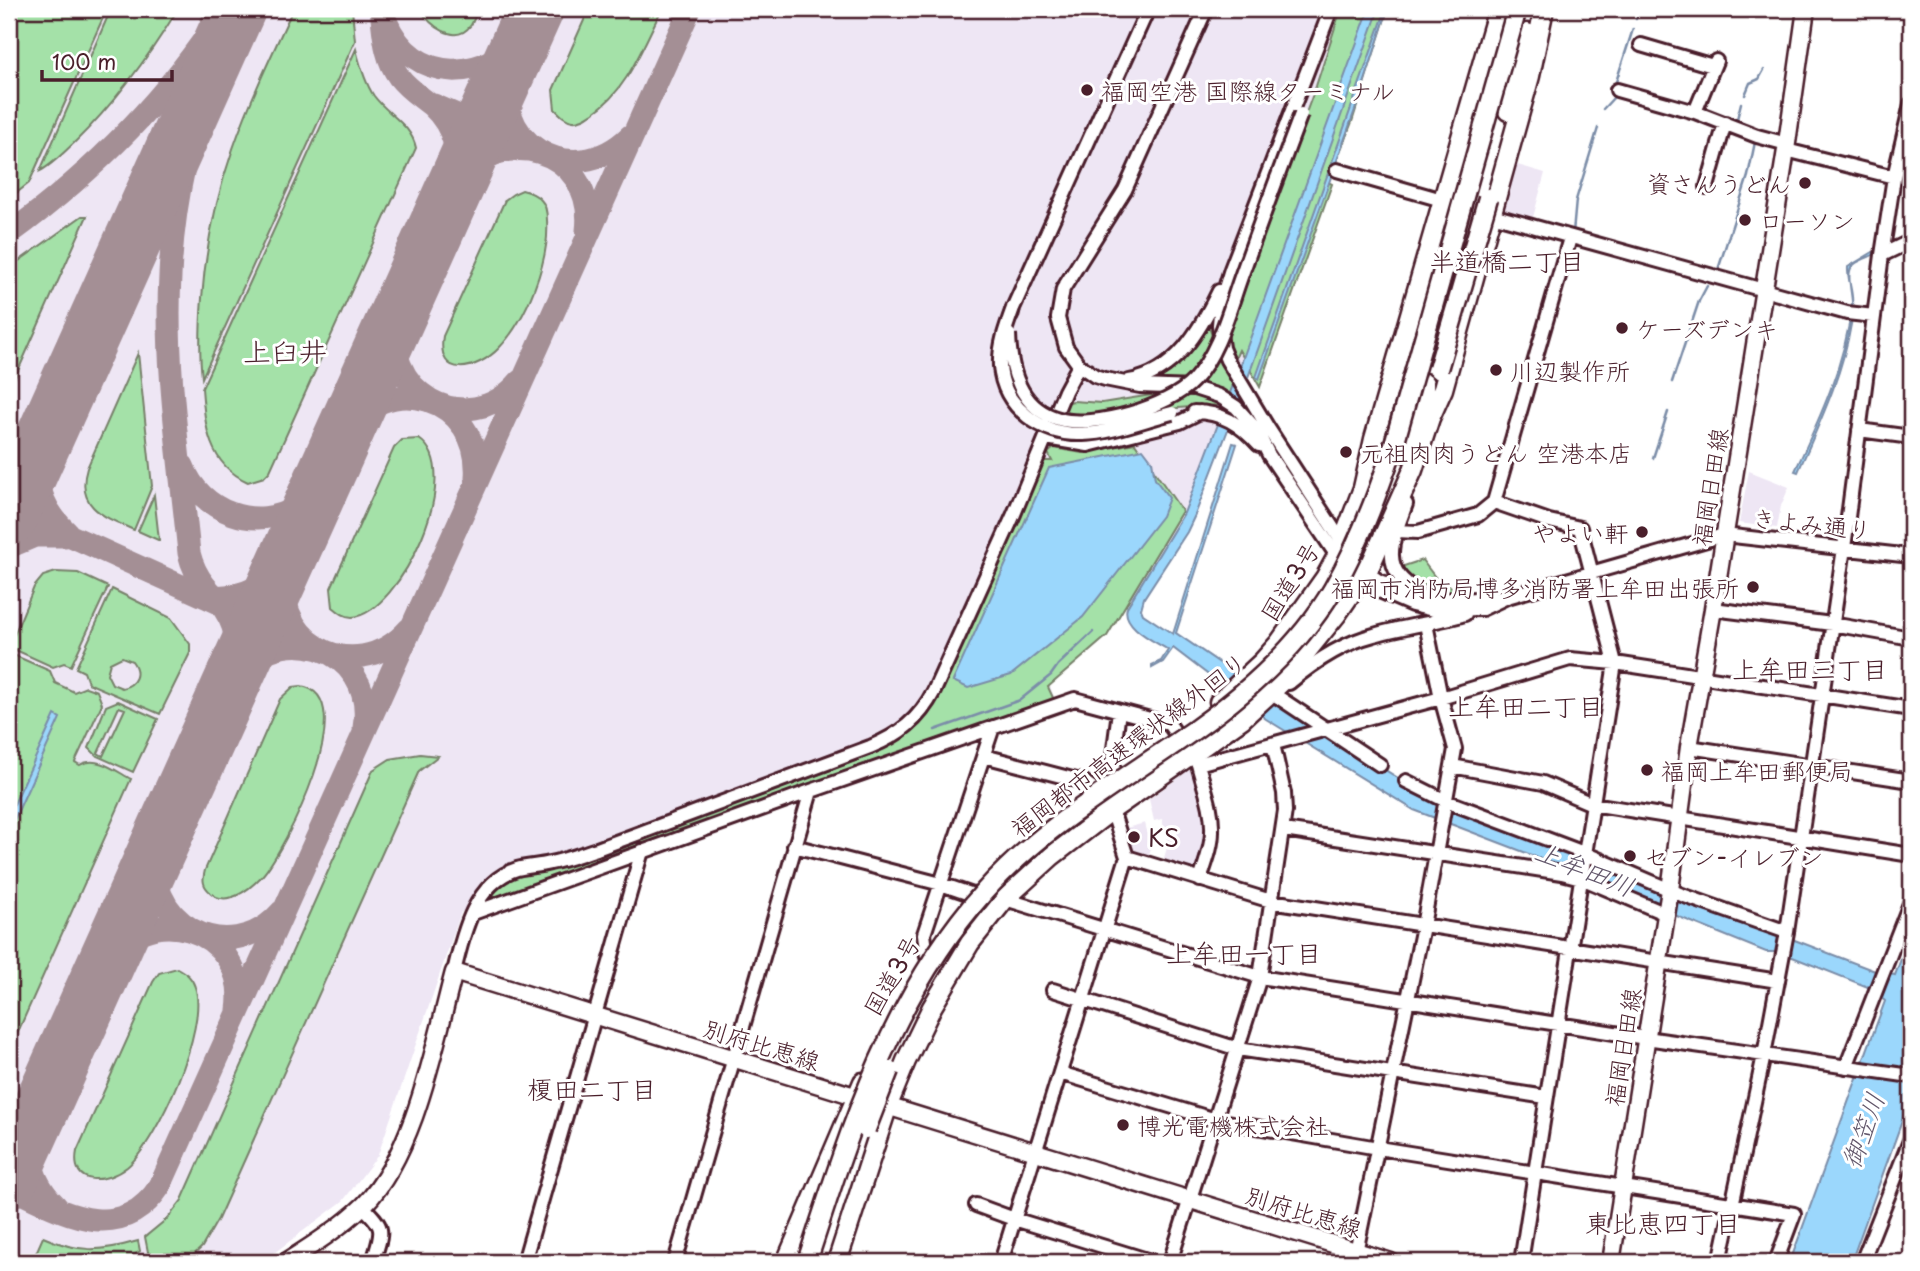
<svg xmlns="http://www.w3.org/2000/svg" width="1920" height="1271" font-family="'Playpen Sans','Klee One',sans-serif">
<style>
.built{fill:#eee6f4}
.green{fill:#a4e1a8;stroke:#77806a;stroke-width:2;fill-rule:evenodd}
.water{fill:#9bd7fc;stroke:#7b8da8;stroke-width:2}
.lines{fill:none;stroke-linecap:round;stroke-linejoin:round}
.stream{stroke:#7b8da8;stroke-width:2.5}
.taxiway{stroke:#a48f95;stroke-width:23}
.runway{stroke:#a48f95;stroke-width:58}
.minor-casing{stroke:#4a1f2b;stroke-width:18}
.major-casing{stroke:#4a1f2b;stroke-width:21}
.highway-casing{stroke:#4a1f2b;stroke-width:23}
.minor{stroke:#fff;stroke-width:12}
.major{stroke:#fff;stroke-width:16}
.highway{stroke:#fff;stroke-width:18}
.minor-bridge-casing{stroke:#4a1f2b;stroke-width:18;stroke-linecap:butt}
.highway-bridge-casing{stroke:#4a1f2b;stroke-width:23;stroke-linecap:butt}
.minor-bridge{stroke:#fff;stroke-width:12}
.highway-bridge{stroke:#fff;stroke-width:18}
.poi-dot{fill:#4a1f2b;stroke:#fff;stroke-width:2.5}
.labels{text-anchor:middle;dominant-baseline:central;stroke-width:6;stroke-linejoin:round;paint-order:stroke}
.poi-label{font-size:24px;fill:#4a1f2b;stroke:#fff;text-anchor:start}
.street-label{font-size:24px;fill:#4a1f2b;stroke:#fff}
.neighbourhood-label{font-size:26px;fill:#4a1f2b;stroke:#fff}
.water-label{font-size:26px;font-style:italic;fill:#62566a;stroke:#fff}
.quarter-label{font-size:28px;fill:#4a1f2b;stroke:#fff}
</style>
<rect width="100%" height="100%" fill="#fff"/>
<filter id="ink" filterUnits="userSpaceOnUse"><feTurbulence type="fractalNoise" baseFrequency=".0143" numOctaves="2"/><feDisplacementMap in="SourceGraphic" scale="14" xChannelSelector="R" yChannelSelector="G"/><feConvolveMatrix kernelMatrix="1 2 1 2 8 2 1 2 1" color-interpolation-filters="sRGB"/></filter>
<g filter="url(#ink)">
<path class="built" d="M9,9H1371L1194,498L1174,540L1104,636L1048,681L1055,700L595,857L461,912L378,1155L343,1201L262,1262H9Z
M1514,164L1545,173L1532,221L1501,212Z
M1749,471L1789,487L1781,506L1777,528L1739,523Z
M1193,770L1196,772L1210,820L1199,876L1162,865L1168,844L1162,819L1154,821L1149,799L1188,771Z
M1145,823L1151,848L1147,860L1129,854L1122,829Z"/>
<path class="green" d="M19,9H107L29,183L9,199V18Z
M111,9H178C148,58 115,103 74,143C63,153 52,165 40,171Z
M293,9H352L355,41L202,378C199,352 200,325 202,298C210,186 246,109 293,9Z
M420,9H478C476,14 474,20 471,25C455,47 429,24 420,9Z
M589,9H662C643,45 628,90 593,113C587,117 580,122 573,121C565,120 560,114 555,109L553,90Z
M1341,9H1388L1352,122L1328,182L1332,184L1260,387L1239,350L1234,361L1225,330L1316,86Z
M356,49C360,65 365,83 374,96C388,115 411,124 416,148L270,471L264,477L248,482C208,464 205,426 202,388Z
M522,190C530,192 536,194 541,200C546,205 547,213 547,220C550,260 527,319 499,348C478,370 436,381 443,336L505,200L513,194Z
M82,216H87L9,391V268Z
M1209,327L1213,339L1198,367L1184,385L1149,383L1178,361Z
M1217,351L1234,384L1228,398L1196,386Z
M138,353L152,486L134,530C104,517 75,507 87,468Z
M1176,391C1169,395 1160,401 1152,404C1125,412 1087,419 1060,413L1066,403L1073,401L1102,403Z
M1191,391L1208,396L1219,403L1217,405L1165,409Z
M419,439C467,470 400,614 352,617C344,617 339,612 333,607L331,588L394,448L402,440Z
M1135,443L1182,511L1107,636L1048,687L1055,702L489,904C495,870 546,869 572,865L866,757C903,741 920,730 941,694L1042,461H1052L1048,453L1054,448L1082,453Z
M154,495L159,540H158L138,531Z
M1422,560L1435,577L1453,588L1455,592C1430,595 1414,585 1398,568Z
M56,572L78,573L108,587L71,666L64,663L53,667L9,647L34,587L43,576Z
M112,589L171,618L190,644V653L160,714L88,683L84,672L76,668ZM122,657L132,661C141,673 136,685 122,688L112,684L107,674L110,663Z
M9,653L50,671L55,683L74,692L86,687L97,691L102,704L75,762L80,765C97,755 116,771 131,779L9,1052Z
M301,686C364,696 285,850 262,876C249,890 224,910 208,890C202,884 203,878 205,870L280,699L293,687Z
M118,701L158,719L133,772L97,756L89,748L106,706ZM119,707L125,709L103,756L98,753Z
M420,754L438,756L419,771L218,1219L202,1247L186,1262H150L145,1237L168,1218L182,1200L373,770L390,759Z
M177,968C186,973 192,977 195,987C209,1026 158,1141 127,1167C107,1183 70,1188 77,1151L153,982L159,973Z
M43,1237C79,1253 100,1252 138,1241L140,1251L124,1262H32Z"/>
<path class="water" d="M1369,9H1379L1246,383L1195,515L1187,532L1144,598L1141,609L1143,614L1173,634L1233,443L1237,444L1176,633L1281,705L1411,786L1792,939L1875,971L1895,975L1911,932V1096L1851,1262H1790L1885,1001L1868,987L1790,956L1779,952H1766L1652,906L1576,872L1414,810L1266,719L1173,648L1163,662L1152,668V665L1161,661L1168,650C1154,641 1121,626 1127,607L1184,513L1238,372Z
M1386,9H1388L1361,93L1259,379L1256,377Z
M1873,252L1877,253C1869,258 1852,261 1850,271C1847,282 1855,303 1852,319C1843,374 1820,422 1798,472L1795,471C1820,418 1845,364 1852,305C1854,293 1847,280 1848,267Z
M1143,449L1152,461L1155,479L1169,498L1162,516L1083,617L1011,675L968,688L953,681L1049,468Z
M55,715L60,718L9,831V815Z"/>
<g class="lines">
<path class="stream" d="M1636,19L1639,9
M1615,85L1633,29
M1745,95L1750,83L1759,79L1764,70
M1603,109L1615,96
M1736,123L1741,103
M1573,233L1576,200L1598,128
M1717,273L1748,176L1755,142
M1672,382L1699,301L1707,286
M1653,458L1668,412
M1902,541L1911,493
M935,730L1020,700L1051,675L1058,665L1093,632
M272,1262L317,1232
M1875,1262L1891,1256"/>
<path class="taxiway" d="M381,9C384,32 384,57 399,77C408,89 420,96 432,106C454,126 462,157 455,186
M386,21C413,86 488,84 526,30
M218,53C191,125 173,199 170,276C165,368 180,461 189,553C195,578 210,596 233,609
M512,62C485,141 571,194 630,136
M434,105L528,146
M453,191C495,118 597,148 587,231
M9,234C94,172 168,97 225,9
M399,313C375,391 467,444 520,381
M343,436C385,366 482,397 476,478
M42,443C31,475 41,509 67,532
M183,466C200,512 256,533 299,506C310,499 317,488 324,478
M9,475L27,462L41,445
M9,508L323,650
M9,547L35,536H64
M288,559C264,639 353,692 409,629
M210,596C243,599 269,585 288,559
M218,601C237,623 240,648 235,676
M231,686C271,613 378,646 364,728
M159,845C137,921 229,972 281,912
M104,969C141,894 250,927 238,1010
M32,1128C25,1159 35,1185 56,1206
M9,1187C60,1211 119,1248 160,1186L690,9"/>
<path class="runway" d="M9,517L237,9
M9,1179L535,9"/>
<defs>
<path id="minor" d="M1206,9L1125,190L1063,289L1058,318L1066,347L1079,365L1095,376L1105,379L1140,386L1194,388L1219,396L1236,407L1256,429L1269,455L1337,556L1359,581L1370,587L1412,605L1433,610L1482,609L1507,597L1724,535L1911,556
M1331,9L1231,269L1221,301L1219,325L1222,348L1227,360L1268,428L1342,542L1366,572L1379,581L1425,598L1463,600L1500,597
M1641,45L1713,66
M1617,90L1695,112L1757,136L1787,144
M1695,112L1716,61
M1786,150L1894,177
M1337,170L1442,200
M1707,187L1725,123
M1492,215L1847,313L1874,316
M1882,255L1911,241
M1011,316L1013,308L1148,9
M1129,381C1176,373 1200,330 1219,291
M1194,412C1222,412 1240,424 1259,445
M1859,430L1911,437
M1046,438L1088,445L1180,422L1200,412
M1494,502L1549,521L1580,528L1615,663L1521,1262
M1406,504C1394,537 1377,569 1417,590V592
M1397,531L1418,532L1478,515L1494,502L1570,238
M1713,609L1832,624L1911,638
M1289,683C1314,662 1343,643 1374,635C1404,626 1435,623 1465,614
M1275,695L1380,765
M1689,747L1911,781
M984,756L1084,782L1095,790
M1193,758L1198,764C1203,785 1213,808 1212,831C1212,848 1205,864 1200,880
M1198,764L1441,698L1570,659L1615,663L1911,709
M1452,766L1543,783L1592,804L1911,855
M1117,776L1112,764L1119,711
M1406,781L1446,801L1584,853L1682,895L1787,932
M1112,810L1127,857L1271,901L1778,981
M1284,830L1562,873L1581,878L1666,914
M794,846L941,884L973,895
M1005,899L1260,977L1646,1038L1911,1076
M473,913L811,791L1075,699L1169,724L1176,734
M927,957L924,934L993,727
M454,972C463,933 475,882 517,869C528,866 539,866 550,863C566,860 581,854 597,849L870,747C899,735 919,720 934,691L1014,514L1065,391L1079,365
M1053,990L1238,1049L1546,1097
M1846,1067L1911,901
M1060,1073L1216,1120L1378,1148L1794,1214L1776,1262
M976,1205L1014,1219L1154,1262
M362,1206C387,1229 382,1231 373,1262
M524,1262L642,851
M675,1262L811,791
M1001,1262L1127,857
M1170,1262L1260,977L1285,811L1284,793L1273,744
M1354,1262L1423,926L1455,749L1441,698L1426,624
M1720,1262L1764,1055L1787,932L1844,548L1882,255L1894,177L1911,104
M1862,1262L1911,1138"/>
<path id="major" d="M286,1262C313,1245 341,1227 364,1205C416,1152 435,1042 454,972L1391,1262
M1611,1262L1670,890L1689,747L1713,609L1786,150L1806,9"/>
<path id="highway" d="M1508,111L1527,33
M1404,452C1415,431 1425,407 1424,383
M1219,702L1263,661L1279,643L1325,578L1337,556L1363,488L1374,439L1498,9
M786,1262L863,1082
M837,1262L888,1105L906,1061L932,1007L970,943L1005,899L1052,856L1112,810L1242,719L1282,682L1337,614L1370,566L1413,470L1430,418L1443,389L1530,76L1544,9"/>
</defs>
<use href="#minor" class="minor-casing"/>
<use href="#major" class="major-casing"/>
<use href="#highway" class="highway-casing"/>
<use href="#minor" class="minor"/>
<use href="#major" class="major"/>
<use href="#highway" class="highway"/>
<defs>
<path id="minor-bridge" d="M1013,308C1006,327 999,346 1000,366C1003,408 1043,436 1083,434C1112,433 1144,420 1172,413
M1009,334C1010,369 1020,409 1059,419C1093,429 1169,407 1193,381C1219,353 1229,310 1242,274C1261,221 1281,167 1301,114"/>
<path id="highway-bridge" d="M1438,369L1488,198
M866,1129L889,1070
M807,1262C849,1132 891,996 984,892C1039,830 1112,787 1180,740C1239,700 1297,651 1333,589C1359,544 1377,496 1393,448L1517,9"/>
</defs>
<use href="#minor-bridge" class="minor-bridge-casing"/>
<use href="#highway-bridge" class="highway-bridge-casing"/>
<use href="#minor-bridge" class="minor-bridge"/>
<use href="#highway-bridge" class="highway-bridge"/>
</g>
</g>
<g class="poi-dot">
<circle cx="1087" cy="90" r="7"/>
<circle cx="1805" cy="183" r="7"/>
<circle cx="1745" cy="220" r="7"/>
<circle cx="1622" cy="328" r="7"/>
<circle cx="1496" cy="370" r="7"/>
<circle cx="1346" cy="452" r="7"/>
<circle cx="1642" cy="532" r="7"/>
<circle cx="1753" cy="587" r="7"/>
<circle cx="1647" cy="770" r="7"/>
<circle cx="1134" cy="837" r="7"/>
<circle cx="1630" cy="856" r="7"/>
<circle cx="1123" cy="1125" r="7"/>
</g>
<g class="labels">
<g class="poi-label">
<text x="1101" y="90">福岡空港 国際線ターミナル</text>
<text x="1791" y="183" text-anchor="end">資さんうどん</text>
<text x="1759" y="220">ローソン</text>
<text x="1636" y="328">ケーズデンキ</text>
<text x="1510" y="370">川辺製作所</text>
<text x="1360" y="452">元祖肉肉うどん 空港本店</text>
<text x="1628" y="532" text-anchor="end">やよい軒</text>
<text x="1739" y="587" text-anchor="end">福岡市消防局博多消防署上牟田出張所</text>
<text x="1661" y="770">福岡上牟田郵便局</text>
<text x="1148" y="837">KS</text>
<text x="1644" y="856">セブン-イレブン</text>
<text x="1137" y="1125">博光電機株式会社</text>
</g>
<g class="street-label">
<text transform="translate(1709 487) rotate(-81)">福岡日田線</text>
<text transform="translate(1812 523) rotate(6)">きよみ通り</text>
<text transform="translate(1289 581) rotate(-58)">国道3号</text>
<text transform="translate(1128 744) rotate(-37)">福岡都市高速環状線外回り</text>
<text transform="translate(891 975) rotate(-60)">国道3号</text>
<text transform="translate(762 1044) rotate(17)">別府比恵線</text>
<text transform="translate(1622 1047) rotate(-81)">福岡日田線</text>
<text transform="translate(1304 1211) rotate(17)">別府比恵線</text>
</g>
<g class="neighbourhood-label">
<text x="1507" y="260">半道橋二丁目</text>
<text x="1810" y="668">上牟田三丁目</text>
<text x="1526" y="705">上牟田二丁目</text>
<text x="1244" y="952">上牟田一丁目</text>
<text x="592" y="1088">榎田二丁目</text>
<text x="1663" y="1222">東比恵四丁目</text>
</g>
<g class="water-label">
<text transform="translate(1585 868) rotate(22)">上牟田川</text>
<text transform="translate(1862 1130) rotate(-70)">御笠川</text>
</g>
<g class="quarter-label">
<text x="285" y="350">上臼井</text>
</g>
</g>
<rect width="1920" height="1271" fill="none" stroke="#fff" stroke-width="35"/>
<rect x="18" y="18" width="1885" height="1236" fill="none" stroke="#4a1f2b" stroke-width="2.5" filter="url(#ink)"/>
<path d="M42 70v10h130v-10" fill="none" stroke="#4a1f2b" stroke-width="3.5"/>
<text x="52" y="70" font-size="21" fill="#4a1f2b" stroke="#ffffff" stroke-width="5" paint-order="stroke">100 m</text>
</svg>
